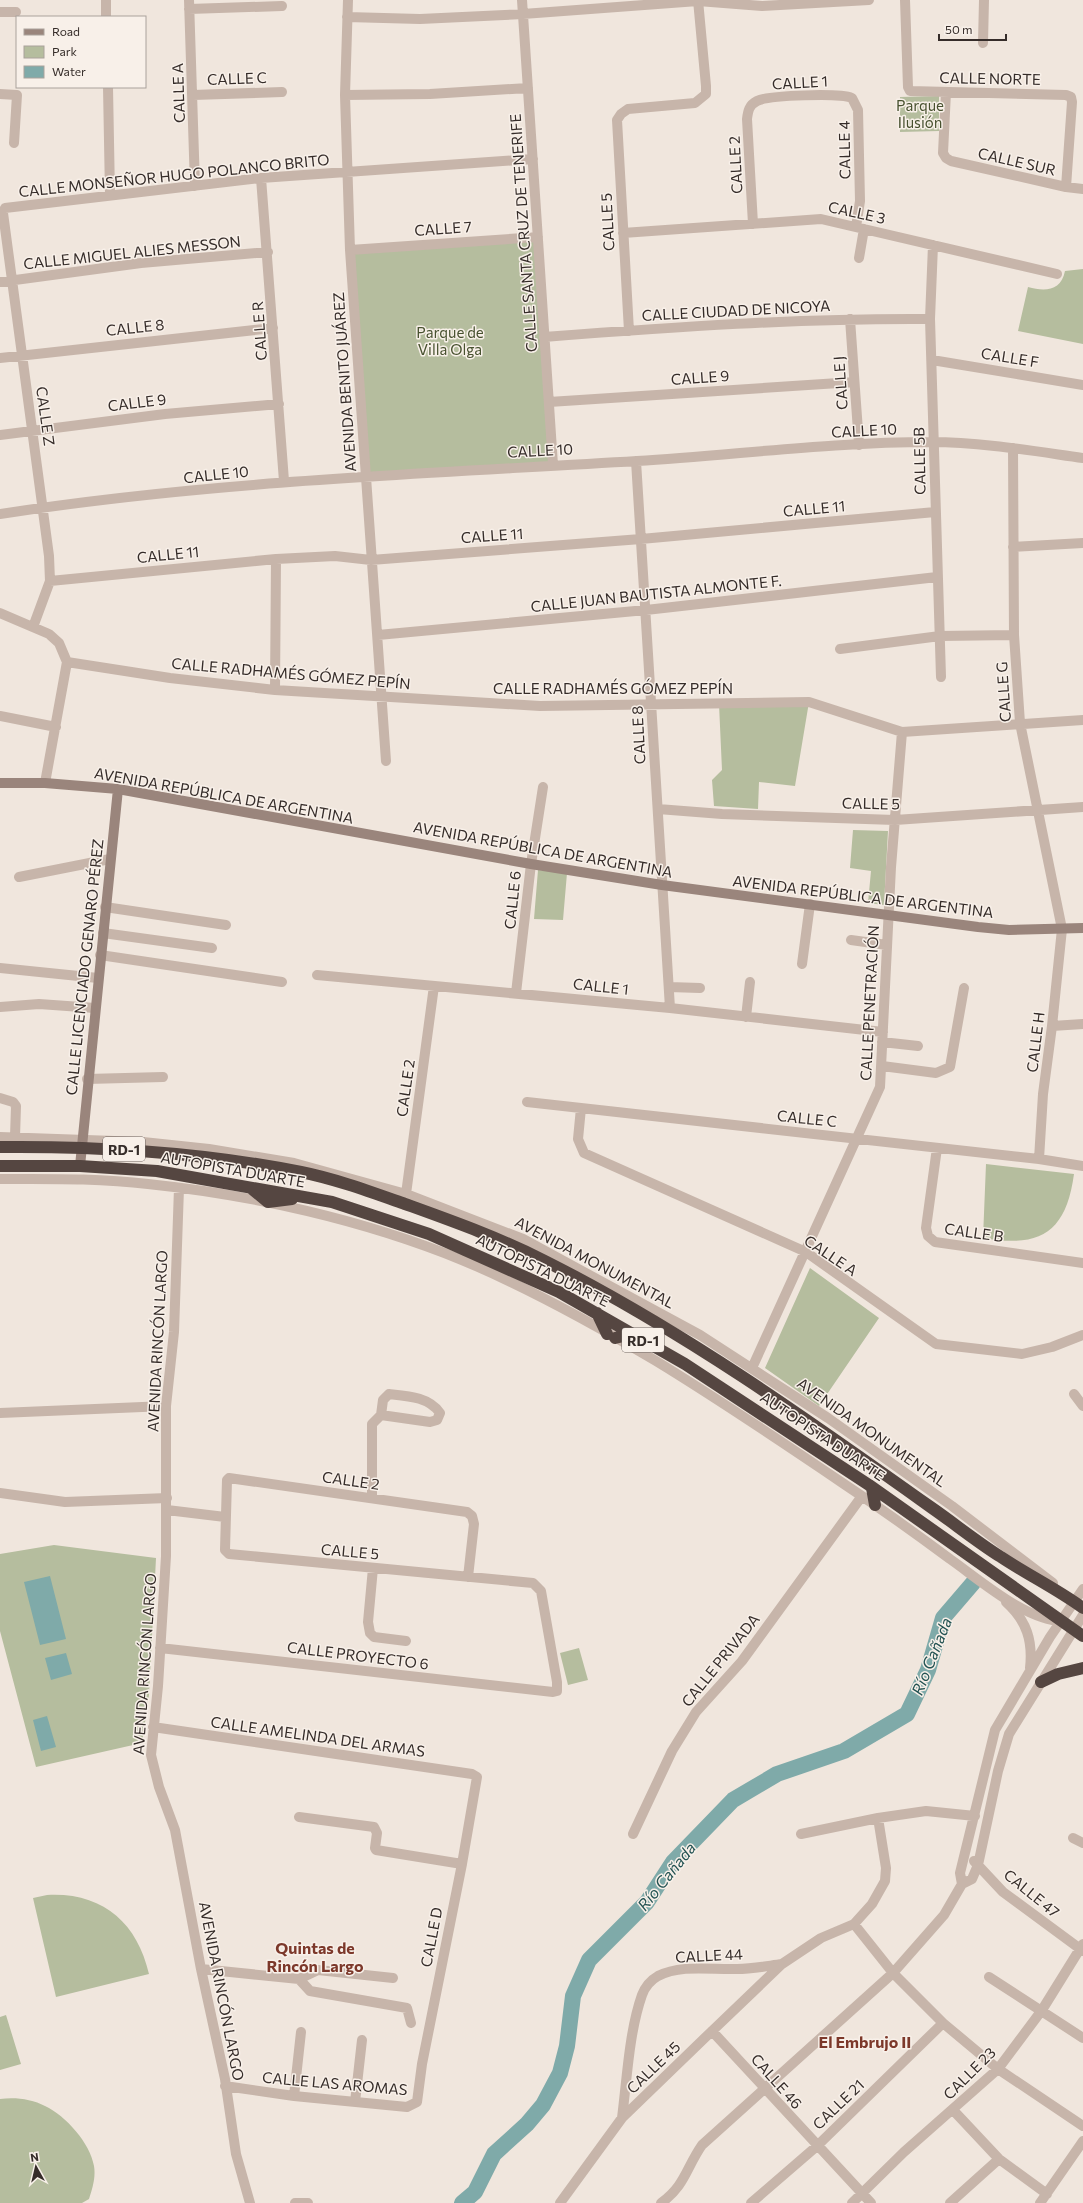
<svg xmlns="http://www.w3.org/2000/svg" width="1083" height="2203" font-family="Commissioner,sans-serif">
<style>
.green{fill:#b5bd9e}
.water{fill:#7faaa9}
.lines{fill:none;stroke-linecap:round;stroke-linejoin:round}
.river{stroke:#7faaa9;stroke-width:16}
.street{stroke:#c7b5aa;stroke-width:10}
.secondary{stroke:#9a857c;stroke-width:10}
.highway{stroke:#554641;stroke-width:12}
.labels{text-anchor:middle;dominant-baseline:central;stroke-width:3;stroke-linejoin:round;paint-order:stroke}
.shield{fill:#f8f0e9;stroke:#706763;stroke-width:1}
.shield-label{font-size:14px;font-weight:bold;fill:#352c29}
.street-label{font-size:15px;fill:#352c29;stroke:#f8f0e9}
.park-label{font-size:15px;fill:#47512f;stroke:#f8f0e9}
.water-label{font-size:16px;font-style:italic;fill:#225252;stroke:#f8f0e9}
.neighbourhood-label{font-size:16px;font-weight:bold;fill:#7c382a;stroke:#f8f0e9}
</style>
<rect width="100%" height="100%" fill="#f0e6dd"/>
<path class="green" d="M939,96V131L900,132V97Z
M538,237L553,465L366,475L350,250Z
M1083,269V344L1018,331L1028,287C1045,292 1061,291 1065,271Z
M809,702L795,786L759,782L758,809L714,806L712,780L722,770L719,704Z
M853,830L888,831L884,905L868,903L871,871L850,868Z
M538,870L567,873L563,920L534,919Z
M986,1164L1074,1174C1066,1233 1040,1248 983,1238Z
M810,1268L879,1318L819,1406L765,1368Z
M54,1545L156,1558L149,1695L142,1743L36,1767L0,1631V1554Z
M579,1648L588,1680L568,1685L560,1653Z
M47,1895C102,1892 137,1922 149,1974L56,1997L33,1898Z
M6,2015L21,2064L0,2070V2017Z
M0,2099C15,2097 32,2099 45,2106C66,2116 90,2143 94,2166C96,2178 92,2189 89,2199L82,2203H0Z"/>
<path class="water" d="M50,1576L66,1639L40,1645L24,1582Z
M66,1653L72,1674L51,1680L45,1658Z
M47,1716L56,1747L41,1751L33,1720Z"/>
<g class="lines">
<path class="river" d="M462,2203L475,2192L494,2154L527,2124L543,2105L560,2073L567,2046L573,1996L589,1960L647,1902L673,1862L733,1800L777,1774L844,1751L907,1714L928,1670L943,1618L973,1583"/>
<path class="street" d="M106,0V17
M189,0L195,186
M348,0L345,95L350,250L386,761
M522,0L553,465
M905,0L908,87L910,91L1066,95L1071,97L1072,102L1066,187
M189,9L282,6
M0,12H16
M347,17L420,19L523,14L698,1L762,6L869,0
M983,43L984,0
M108,87L110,195
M946,92L943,153L946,158L951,161L1066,187L1083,189
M0,94L17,95L14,143
M193,95L282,92
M345,95L430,94L528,88
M261,178L284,481
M753,224L747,119C748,111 749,105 757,101C769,95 840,93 852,98L858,110L860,201L856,227
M623,233L821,219L1057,274
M933,245L930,319L941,677
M350,250L538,237
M859,258L864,229
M0,282L141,263L268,252
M850,319L859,445
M629,331L617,120L621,114L628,109L695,103L706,94V86L698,0
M544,337C673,327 801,318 930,319
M0,358L273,328
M932,360L1083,385
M549,402L854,382
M0,435L165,414L279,404
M1013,448L1014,635L1020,723L1062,929L1052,1026L1043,1094L1039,1159
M636,461L670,1008
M0,514C211,481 424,474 637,461C735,455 833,442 931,442C981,442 1033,451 1083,458
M1013,547L1083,543
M50,581L276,559L335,556L371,560L641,539L935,512
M0,613L49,634L59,643L67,662L45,783
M33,627L50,581L49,556L3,213L5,208L261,178L533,159
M378,635L646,610L937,577
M840,649L940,636L1014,635
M67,662L170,678L275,690L540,706L809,702L902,732L1083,720
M275,690L276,559
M0,716L56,727
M658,809L722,814L895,820L1083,807
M19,877L110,859
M105,907L226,925
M103,933L212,948
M851,940L887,945
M100,955L282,982
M802,964L810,904
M0,968L98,978
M317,975L670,1008L883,1032
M669,987L700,988
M516,993L531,864L543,787
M0,1007L39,1004L95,1008
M746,1017L750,982
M1052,1026L1083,1024
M882,1042L918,1046
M882,1066L936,1073L950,1067L964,988
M87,1079L163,1077
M0,1098L13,1102L16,1106L15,1137
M527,1102L1039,1159L1083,1166
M581,1108L578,1139L584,1153L806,1252L936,1344L1022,1354L1052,1347L1083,1335
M0,1137L143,1142L209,1149L294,1163L406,1194L523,1239L700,1335L828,1418L952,1506L1053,1583
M937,1148L926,1228L928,1236L935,1242L1083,1263
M0,1179C49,1179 99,1178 148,1184C253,1195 364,1220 462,1260C529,1288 594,1324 656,1361C720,1400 782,1442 844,1484C880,1508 915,1533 950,1559C980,1580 1025,1620 1062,1621
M179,1188L174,1332L166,1406V1556L158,1686L151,1755L159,1787L175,1830L201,1969L225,2079L236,2154L250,2203
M406,1194L434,986
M752,1368L880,1087L891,867L902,732
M389,1394C408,1396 429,1397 440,1413L437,1420L430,1422L381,1415L383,1400Z
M1074,1394L1083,1406
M0,1413L166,1406
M0,1493L65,1502L167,1498
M372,1498V1424L381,1415
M167,1510L225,1517
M373,1568L368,1622L370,1633L374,1637L406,1641
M1006,1602C1027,1621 1033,1641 1030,1668
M160,1648L553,1692L557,1691V1682L541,1591L533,1583L229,1554L225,1550L227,1480L229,1478L467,1512L472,1516L474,1524L468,1577
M153,1727L472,1774L477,1777L462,1864L422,2064L417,2102L407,2107L294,2096L225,2086
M299,1817L374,1827L377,1833L375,1848L376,1850L462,1864
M633,1834L672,1751L696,1712L742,1661L862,1496
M801,1834L878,1818L926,1811L975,1816
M1073,1838L1083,1843
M974,1861L1003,1892L1083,1951
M962,1884L960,1873L995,1730L1050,1637L1083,1589
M854,1924L893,1973L943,2023L998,2069L1083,2126
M201,1969L299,1979L318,1970L393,1978
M989,1977L1083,2038
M299,1979L310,1991L407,2008L411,2023
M712,2031L871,2203
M294,2096L301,2032
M355,2102L362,2040
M953,2110L999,2159L1047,2194
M622,2118C627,2079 629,2032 642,1995C645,1987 651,1980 658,1976C681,1964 712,1970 737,1969C752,1969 767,1966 782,1964
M295,2203H308
M560,2203L622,2118L712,2031L782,1964L821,1938L854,1924L872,1904L885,1881L886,1868L878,1818
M661,2203C685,2186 686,2168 702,2145L893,1973L944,1915L962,1884L972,1879L978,1865L998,1771L1009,1734L1083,1615
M751,2203L817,2146L943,2023
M852,2203L904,2152L998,2069L1042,2010L1083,1944
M950,2203L999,2159
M1040,2203L1083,2141"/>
<path class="secondary" d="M0,783H45L118,789L531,864L662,885L978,927L1009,930L1083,928
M80,1166L118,789"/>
<path class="highway" d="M0,1147C101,1146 201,1152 301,1172C336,1179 371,1192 405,1204C452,1221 500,1238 545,1261C682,1330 807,1419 932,1508C955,1524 977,1542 1001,1557C1028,1575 1057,1589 1083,1608
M0,1166H80L157,1171L332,1202L429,1234L559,1292L685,1364L869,1485L1083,1636
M251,1188L268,1202L292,1199
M597,1313L607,1334
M615,1338L632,1334
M872,1488L875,1505
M1041,1682L1058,1674L1083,1668"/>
</g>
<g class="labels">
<g class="shield">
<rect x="103" y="1137" width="42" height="24" rx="3"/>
<rect x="622" y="1328" width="42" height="24" rx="3"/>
</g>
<g class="shield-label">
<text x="124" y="1149">RD-1</text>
<text x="643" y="1340">RD-1</text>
</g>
<g class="street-label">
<text transform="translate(237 78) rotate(-2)">CALLE C</text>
<text transform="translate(990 78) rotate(1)">CALLE NORTE</text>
<text transform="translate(800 82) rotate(-3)">CALLE 1</text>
<text transform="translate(178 93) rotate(-92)">CALLE A</text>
<text transform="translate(844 150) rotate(-91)">CALLE 4</text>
<text transform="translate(1017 161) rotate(13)">CALLE SUR</text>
<text transform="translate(735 165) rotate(-93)">CALLE 2</text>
<text transform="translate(174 175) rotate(-6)">CALLE MONSEÑOR HUGO POLANCO BRITO</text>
<text transform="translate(857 212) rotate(12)">CALLE 3</text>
<text transform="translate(607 222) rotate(-93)">CALLE 5</text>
<text transform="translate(443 228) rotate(-4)">CALLE 7</text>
<text transform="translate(523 233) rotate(-94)">CALLE SANTA CRUZ DE TENERIFE</text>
<text transform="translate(132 252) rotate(-6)">CALLE MIGUEL ALIES MESSON</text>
<text transform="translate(736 310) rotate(-3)">CALLE CIUDAD DE NICOYA</text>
<text transform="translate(135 327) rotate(-6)">CALLE 8</text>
<text transform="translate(259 331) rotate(-94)">CALLE R</text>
<text transform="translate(1010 357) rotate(9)">CALLE F</text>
<text transform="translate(700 377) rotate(-4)">CALLE 9</text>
<text transform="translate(344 382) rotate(-94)">AVENIDA BENITO JUÁREZ</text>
<text transform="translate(840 383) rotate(-94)">CALLE J</text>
<text transform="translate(137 402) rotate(-7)">CALLE 9</text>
<text transform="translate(46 416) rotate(82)">CALLE Z</text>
<text transform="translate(864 430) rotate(-3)">CALLE 10</text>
<text transform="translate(540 450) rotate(-3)">CALLE 10</text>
<text transform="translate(919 461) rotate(-91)">CALLE 5B</text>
<text transform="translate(216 474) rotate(-6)">CALLE 10</text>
<text transform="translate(814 508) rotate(-5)">CALLE 11</text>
<text transform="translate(492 535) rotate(-4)">CALLE 11</text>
<text transform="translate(168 554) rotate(-6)">CALLE 11</text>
<text transform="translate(656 593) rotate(-6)">CALLE JUAN BAUTISTA ALMONTE F.</text>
<text transform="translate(291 673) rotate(5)">CALLE RADHAMÉS GÓMEZ PEPÍN</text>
<text x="613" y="688">CALLE RADHAMÉS GÓMEZ PEPÍN</text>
<text transform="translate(1003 692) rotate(-94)">CALLE G</text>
<text transform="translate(638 735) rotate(-93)">CALLE 8</text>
<text transform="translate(224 795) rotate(10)">AVENIDA REPÚBLICA DE ARGENTINA</text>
<text transform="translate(871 803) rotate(1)">CALLE 5</text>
<text transform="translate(543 849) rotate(10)">AVENIDA REPÚBLICA DE ARGENTINA</text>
<text transform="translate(863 896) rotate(7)">AVENIDA REPÚBLICA DE ARGENTINA</text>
<text transform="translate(512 900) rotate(-84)">CALLE 6</text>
<text transform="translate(84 967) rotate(-84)">CALLE LICENCIADO GENARO PÉREZ</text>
<text transform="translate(601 986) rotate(6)">CALLE 1</text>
<text transform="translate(869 1003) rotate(-87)">CALLE PENETRACIÓN</text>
<text transform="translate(1035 1042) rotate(-83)">CALLE H</text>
<text transform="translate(405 1088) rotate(-82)">CALLE 2</text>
<text transform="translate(807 1118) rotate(6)">CALLE C</text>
<text transform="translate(233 1169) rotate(10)">AUTOPISTA DUARTE</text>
<text transform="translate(974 1232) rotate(8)">CALLE B</text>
<text transform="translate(831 1255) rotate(34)">CALLE A</text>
<text transform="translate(595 1262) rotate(28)">AVENIDA MONUMENTAL</text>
<text transform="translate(543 1270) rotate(26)">AUTOPISTA DUARTE</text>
<text transform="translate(157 1341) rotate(-87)">AVENIDA RINCÓN LARGO</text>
<text transform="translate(872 1432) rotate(35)">AVENIDA MONUMENTAL</text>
<text transform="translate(823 1436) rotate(34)">AUTOPISTA DUARTE</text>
<text transform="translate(351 1480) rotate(8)">CALLE 2</text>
<text transform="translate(350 1551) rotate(5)">CALLE 5</text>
<text transform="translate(358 1655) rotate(7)">CALLE PROYECTO 6</text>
<text transform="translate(720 1660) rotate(-51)">CALLE PRIVADA</text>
<text transform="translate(144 1664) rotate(-86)">AVENIDA RINCÓN LARGO</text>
<text transform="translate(318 1736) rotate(8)">CALLE AMELINDA DEL ARMAS</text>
<text transform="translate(1032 1893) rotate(39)">CALLE 47</text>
<text transform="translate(431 1937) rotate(-79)">CALLE D</text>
<text transform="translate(709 1955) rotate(-3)">CALLE 44</text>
<text transform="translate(222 1991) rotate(79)">AVENIDA RINCÓN LARGO</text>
<text transform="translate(653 2067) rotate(-44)">CALLE 45</text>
<text transform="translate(969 2073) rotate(-45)">CALLE 23</text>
<text transform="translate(777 2081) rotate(48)">CALLE 46</text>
<text transform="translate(335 2083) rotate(5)">CALLE LAS AROMAS</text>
<text transform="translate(838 2104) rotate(-44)">CALLE 21</text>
</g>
<g class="park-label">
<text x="920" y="105">Parque<tspan x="920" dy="17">Ilusión</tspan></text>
<text x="450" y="332">Parque de<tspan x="450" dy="17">Villa Olga</tspan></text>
</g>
<g class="water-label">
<text transform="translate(931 1656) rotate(-68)">Río Cañada</text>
<text transform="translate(666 1876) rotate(-51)">Río Cañada</text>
</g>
<g class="neighbourhood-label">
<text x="315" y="1947">Quintas de<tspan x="315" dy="18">Rincón Largo</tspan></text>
<text x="865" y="2041">El Embrujo II</text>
</g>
</g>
<rect x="16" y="16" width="130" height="72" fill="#f8f0e9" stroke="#aaa29c"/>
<rect x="24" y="29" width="20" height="6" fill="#9a857c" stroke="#aaa29c"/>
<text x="52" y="36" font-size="12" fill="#352c29">Road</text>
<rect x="24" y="46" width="20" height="12" fill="#b5bd9e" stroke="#aaa29c"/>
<text x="52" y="56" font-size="12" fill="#352c29">Park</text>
<rect x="24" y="66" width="20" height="12" fill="#7faaa9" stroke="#aaa29c"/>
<text x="52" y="76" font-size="12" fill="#352c29">Water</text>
<g transform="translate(36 2167) rotate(352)" stroke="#f8f0e9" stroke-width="3" paint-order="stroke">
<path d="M0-3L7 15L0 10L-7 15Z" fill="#352c29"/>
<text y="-6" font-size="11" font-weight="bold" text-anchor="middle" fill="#352c29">N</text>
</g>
<path d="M939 34v6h67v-6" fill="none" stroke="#352c29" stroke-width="2"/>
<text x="945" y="34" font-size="12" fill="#352c29" stroke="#f8f0e9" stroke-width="3" paint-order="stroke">50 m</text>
</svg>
